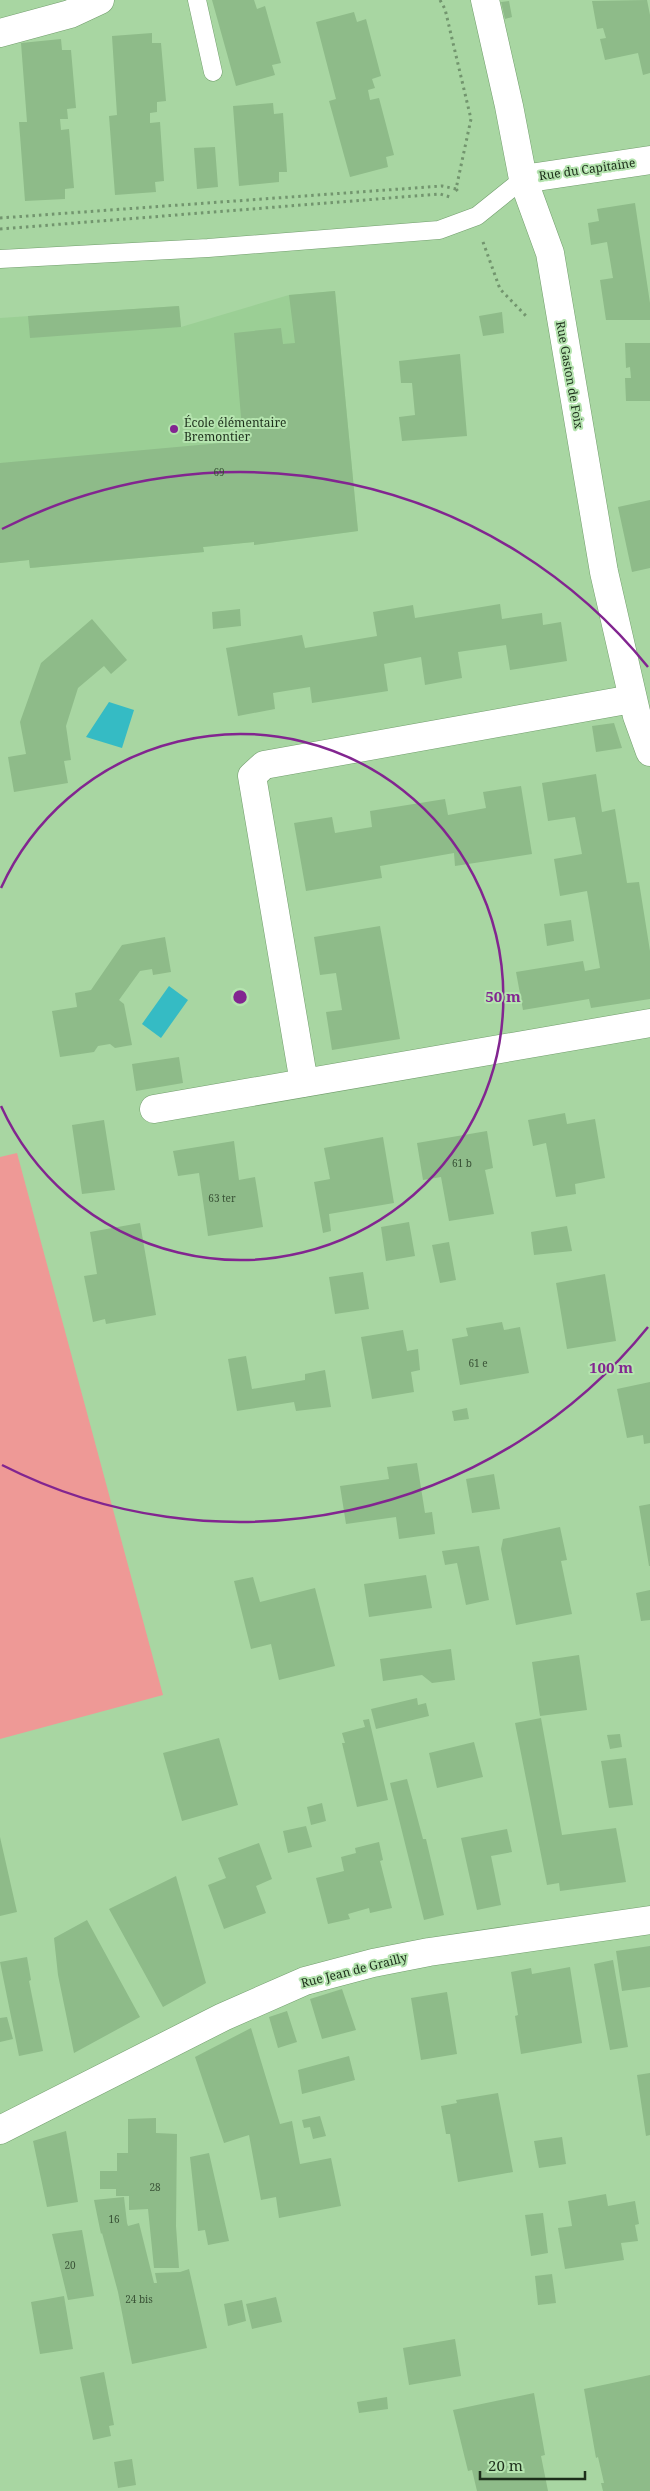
<svg xmlns="http://www.w3.org/2000/svg" width="650" height="2491" font-family="'Noto Serif',serif">
<style>
.built{fill:#9bcf95}
.green{fill:#ee9996}
.water{fill:#35bbc4}
.building{fill:#8ebb89}
.lines{fill:none;stroke-linecap:round;stroke-linejoin:round}
.service-casing{stroke:#729e6d;stroke-width:19}
.minor-casing{stroke:#729e6d;stroke-width:29}
.tertiary-casing{stroke:#729e6d;stroke-width:29}
.path{stroke:#72956e;stroke-width:3;stroke-dasharray:2.5 4;stroke-linecap:butt}
.service{stroke:#fff;stroke-width:18}
.minor{stroke:#fff;stroke-width:28}
.tertiary{stroke:#fff;stroke-width:28}
.ring{fill:none;stroke:#822590;stroke-width:2.5}
.poi-dot{fill:#822590;stroke:#b5e4af;stroke-width:2}
.labels{text-anchor:middle;dominant-baseline:central;stroke-width:4;stroke-linejoin:round;paint-order:stroke}
.number-label{font-size:10px;fill:#395236}
.street-label{font-size:12px;fill:#1d2f1b;stroke:#b5e4af}
.poi-label{font-size:12px;fill:#1d2f1b;stroke:#b5e4af;text-anchor:start}
.centre{fill:#822590;stroke:#b5e4af;stroke-width:2.5}
.ring-label{font-size:15px;text-anchor:middle;font-weight:bold;fill:#822590;stroke:#b5e4af;stroke-width:4;stroke-linejoin:round;paint-order:stroke}
</style>
<rect width="100%" height="100%" fill="#a8d6a2"/>
<path class="built" d="M335,291L358,531L254,545V542L203,547L204,552L30,568L29,560L0,563V318L179,306L181,327L289,295Z"/>
<path class="green" d="M17,1153L163,1695L0,1739V1157Z"/>
<path class="water" d="M109,702L134,710L122,748L86,737Z
M169,986L188,1000L161,1038L142,1024Z"/>
<path class="building" d="M212,0H254L257,9L265,6L281,63L272,65L275,75L236,86Z
M647,0L650,15V73L643,75L638,53L605,60L600,39L606,38L603,28L597,29L592,1Z
M509,1L512,17L505,19L501,2Z
M354,12L357,22L366,19L381,76L372,79L375,88L368,90L370,100L379,98L394,155L386,157L388,167L350,177L329,101L336,99L316,22Z
M152,33V43H161L166,101L157,102V112L150,113V123L160,122L164,181L155,182L156,192L115,195L109,116L117,115L112,36Z
M61,39L62,50H71L76,108L67,109L68,119H60L61,130L69,129L74,188L65,189V199L25,201L19,122H27L21,43Z
M273,103L274,114L283,113L287,172H279V182L239,186L233,106Z
M215,147L218,187L197,189L194,148Z
M635,203L650,303V320H606L600,280L613,278L607,242L591,245L588,223L599,221L597,209Z
M335,291L358,531L254,545V542L203,547L204,552L30,568L29,560L0,563V463L243,441L234,333L281,328L283,344L295,343L289,295Z
M179,306L181,327L30,338L28,316Z
M502,312L504,333L483,336L479,316Z
M625,343H650V401H626L625,378H631L630,367L626,368Z
M460,354L467,436L402,441L399,417L415,415L412,383H401L399,361Z
M650,500V568L632,572L618,507Z
M500,604L502,619L542,613L543,625L561,622L567,661L510,670L506,645L458,652L462,678L425,685L421,657L384,664L388,691L312,703L310,687L273,693L275,709L238,716L226,648L302,635L305,648L377,636L373,612L413,605L415,618Z
M240,609L241,626L213,629L212,612Z
M92,619L127,660L111,674L104,666L78,688L66,726L71,760L64,761L68,783L14,792L8,757L26,754L20,722L41,663Z
M614,723L622,748L596,752L592,726Z
M596,774L602,812L615,809L627,883L639,882L650,951V999L591,1008L589,999L523,1010L516,972L583,961L585,971L600,968L587,891L560,896L554,859L582,854L575,817L548,821L542,783Z
M521,786L532,854L455,866L454,853L380,866L382,878L306,891L294,823L332,817L335,833L372,827L370,811L445,799L448,815L486,808L483,792Z
M571,920L574,941L547,946L544,924Z
M380,926L400,1039L332,1050L326,1012L342,1010L336,973L320,975L314,937Z
M165,937L171,972L153,975L152,969L140,971L119,1000L124,1004L132,1045L115,1048L110,1044L98,1046L94,1052L60,1057L52,1011L77,1007L75,993L91,990L122,945Z
M179,1057L183,1083L136,1091L132,1064Z
M565,1113L567,1124L595,1119L605,1178L575,1184L576,1194L556,1197L546,1143L533,1146L528,1120Z
M104,1120L115,1190L82,1194L72,1125Z
M487,1131L493,1168L485,1170L494,1214L449,1221L441,1177L423,1180L417,1143Z
M383,1137L394,1203L329,1214L331,1231L323,1233L314,1182L330,1179L324,1148Z
M234,1141L239,1180L255,1177L263,1227L208,1236L199,1173L178,1176L173,1151Z
M409,1222L415,1256L386,1261L381,1227Z
M140,1223L156,1315L106,1324L105,1319L93,1322L84,1276L97,1274L90,1232Z
M567,1226L572,1251L534,1255L531,1232Z
M449,1242L456,1280L440,1283L432,1245Z
M363,1272L369,1309L335,1314L329,1277Z
M605,1274L616,1341L567,1349L556,1283Z
M502,1322L504,1330L520,1327L529,1373L460,1385L452,1339L468,1336L466,1328Z
M403,1330L407,1351L418,1349L420,1370L411,1372L414,1392L372,1399L361,1337Z
M246,1356L252,1389L305,1380V1374L325,1370L331,1407L296,1411L294,1402L237,1411L228,1359Z
M650,1382V1443L644,1444L643,1435L627,1438L617,1389Z
M467,1408L469,1419L454,1421L452,1411Z
M417,1463L425,1513L432,1512L435,1534L399,1539L396,1517L346,1524L340,1486L389,1479L387,1467Z
M494,1474L500,1509L472,1513L466,1479Z
M650,1504V1566H649L639,1506Z
M560,1527L567,1560L561,1561L572,1614L516,1625L501,1549L503,1539Z
M479,1546L489,1600L466,1605L457,1563L445,1565L442,1551Z
M426,1575L432,1608L369,1617L364,1584Z
M253,1577L260,1602L315,1588L335,1666L279,1680L271,1644L251,1649L234,1581Z
M650,1590V1620L641,1621L636,1593Z
M451,1649L455,1680L432,1683L422,1675L383,1681L380,1659Z
M579,1655L587,1710L540,1716L532,1662Z
M417,1698L418,1705L426,1703L429,1716L376,1729L371,1709Z
M541,1718L562,1835L616,1828L626,1882L560,1891L559,1883L547,1885L515,1723Z
M369,1719L388,1800L357,1807L342,1743H345L342,1733L365,1727L363,1720Z
M620,1734L622,1747L610,1749L607,1735Z
M219,1738L238,1805L182,1821L163,1753Z
M474,1742L483,1777L437,1788L429,1753Z
M626,1758L633,1805L609,1808L601,1761Z
M407,1779L423,1839H426L444,1915L424,1920L390,1783Z
M322,1803L326,1821L311,1825L307,1807Z
M306,1826L312,1847L288,1853L283,1831Z
M507,1829L512,1852L491,1856L501,1905L477,1910L461,1838Z
M0,1837L17,1912L0,1916Z
M379,1842L383,1860L380,1861L392,1908L370,1913L369,1908L348,1914L350,1919L328,1924L316,1878L344,1871L341,1857L356,1853L355,1848Z
M259,1843L272,1879L256,1886L266,1913L224,1929L208,1885L226,1878L218,1858Z
M176,1876L206,1983L163,2007L109,1909Z
M87,1920L140,2017L74,2053L58,1975L54,1938Z
M650,1946V1987L622,1991L616,1951Z
M27,1957L31,1980L29,1981L43,2051L19,2056L0,1962Z
M613,1960L628,2047L610,2050L594,1964Z
M570,1967L582,2043L521,2054L515,2016L518,2015L511,1972L531,1968L532,1974Z
M342,1989L356,2030L322,2039L310,1999Z
M447,1992L457,2054L421,2060L411,1998Z
M287,2011L297,2042L278,2048L269,2017Z
M7,2017L13,2039L0,2042V2018Z
M251,2028L280,2124L292,2121L300,2164L331,2158L341,2206L279,2218L276,2197L261,2200L249,2135L224,2143L195,2057Z
M349,2056L355,2080L302,2094L298,2070Z
M650,2073V2135L646,2136L637,2075Z
M498,2093L513,2172L458,2182L450,2134H446L441,2106L457,2103L456,2100Z
M320,2116L326,2136L313,2139L310,2127L304,2128L302,2120Z
M156,2118V2133L177,2134L176,2226L179,2268H154L148,2209L129,2210V2196H116V2189H100V2171H117V2153H128V2119Z
M66,2131L78,2202L47,2207L33,2141Z
M562,2137L566,2164L539,2168L534,2141Z
M209,2153L229,2241L208,2245L205,2230L198,2231L190,2157Z
M606,2194L608,2206L635,2201L639,2224L635,2225L638,2241L621,2243L624,2260L565,2269L558,2228L572,2226L568,2201Z
M124,2197L127,2223L128,2226L139,2223L154,2283H157L155,2273L180,2272L189,2269L207,2348L132,2364L118,2292L102,2233L101,2234L94,2200Z
M543,2213L548,2253L531,2256L525,2215Z
M82,2230L94,2296L68,2300L52,2234Z
M552,2274L556,2303L538,2305L535,2276Z
M64,2296L73,2349L40,2354L31,2302Z
M276,2297L282,2322L252,2329L246,2304Z
M242,2300L246,2321L228,2326L224,2304Z
M455,2339L461,2376L409,2385L403,2348Z
M104,2372L114,2425L109,2426L111,2436L93,2440L80,2377Z
M650,2375V2491H603L601,2483H604L598,2457L596,2458L584,2389Z
M534,2393L545,2455L541,2456L548,2491H477L472,2470L468,2471L453,2410Z
M387,2397L388,2409L359,2413L357,2402Z
M132,2459L136,2485L118,2488L114,2462Z"/>
<g class="lines">
<defs>
<path id="service" d="M197,0L213,72
M0,259L208,248L439,230L477,216L523,179"/>
<path id="minor" d="M485,0L509,106L523,179L550,253L604,572L637,716L650,752
M0,33L70,14L100,0
M523,179L650,160
M304,1083L252,776L264,765L632,699
M154,1109L650,1023"/>
<path id="tertiary" d="M0,2130L223,2017L305,1981L373,1963L429,1952L650,1920"/>
</defs>
<use href="#service" class="service-casing"/>
<use href="#minor" class="minor-casing"/>
<use href="#tertiary" class="tertiary-casing"/>
<path class="path" d="M440,0L445,9L471,119L456,189L460,194
M0,218L442,186L456,189
M0,229L440,194L450,197
M483,242L500,289L528,318"/>
<use href="#service" class="service"/>
<use href="#minor" class="minor"/>
<use href="#tertiary" class="tertiary"/>
</g>
<g class="ring">
<path d="M1 888A263 263 0 1 1 1 1106"/>
<path d="M648 1327A525 525 0 0 1 2 1465M2 529A525 525 0 0 1 648 667"/>
</g>
<circle class="poi-dot" cx="174" cy="429" r="5"/>
<g class="labels">
<g class="number-label">
<text x="219" y="472">69</text>
<text x="462" y="1163">61 b</text>
<text x="222" y="1198">63 ter</text>
<text x="478" y="1363">61 e</text>
<text x="155" y="2187">28</text>
<text x="114" y="2219">16</text>
<text x="70" y="2265">20</text>
<text x="139" y="2299">24 bis</text>
</g>
<g class="street-label">
<text transform="translate(587 169) rotate(-8)">Rue du Capitaine</text>
<text transform="translate(570 375) rotate(80)">Rue Gaston de Foix</text>
<text transform="translate(354 1970) rotate(-14)">Rue Jean de Grailly</text>
</g>
<g class="poi-label">
<text x="184" y="422">École élémentaire<tspan x="184" dy="14">Bremontier</tspan></text>
</g>
</g>
<circle cx="240" cy="997" r="8" class="centre"/>
<g class="ring-label">
<text x="503" y="1002">50 m</text>
<text x="611" y="1373">100 m</text>
</g>
<path d="M480 2471v8h105v-8" fill="none" stroke="#1d2f1b" stroke-width="2.5"/>
<text x="488" y="2471" font-size="15" fill="#1d2f1b" stroke="#b5e4af" stroke-width="4" paint-order="stroke">20 m</text>
</svg>
